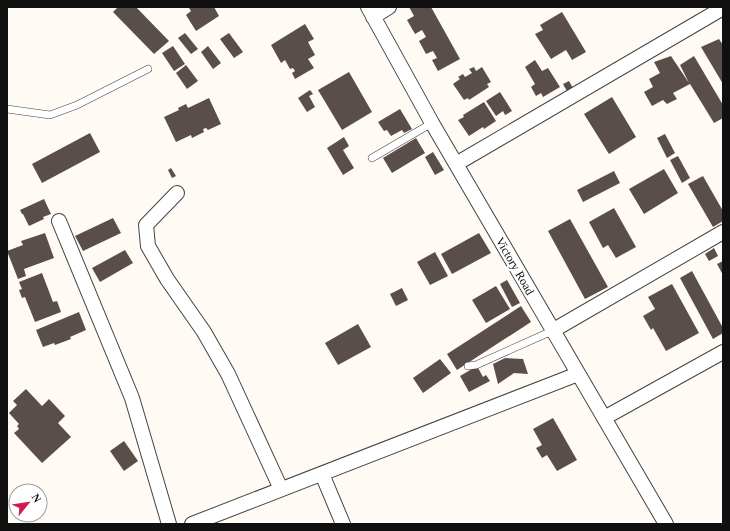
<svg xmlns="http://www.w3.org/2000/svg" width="730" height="531" font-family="Georgia,serif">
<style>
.building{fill:#5a4e4b}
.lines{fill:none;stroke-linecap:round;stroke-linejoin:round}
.lane-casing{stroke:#434343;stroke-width:8}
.street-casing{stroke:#434343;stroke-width:16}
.lane{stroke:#fff;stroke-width:7}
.street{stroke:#fff;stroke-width:14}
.labels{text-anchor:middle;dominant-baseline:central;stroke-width:4;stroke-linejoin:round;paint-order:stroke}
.street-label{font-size:12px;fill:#101010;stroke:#fff}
</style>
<rect width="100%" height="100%" fill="#fffaf3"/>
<path class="building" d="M118,7H136L169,41L154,54L113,12Z
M191,7H214L219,16L196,31L186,15L191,11L189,8Z
M409,7H431L460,59L438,71L432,60L437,58L433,51L426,54L419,41L426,37L422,30L415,34L407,20L414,16Z
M562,12L586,52L572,60L566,50L551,59L535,34L543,30L540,25Z
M305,24L314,39L308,42L315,55L308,59L314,68L295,79L292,73L295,71L293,68L290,69L285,60L281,63L271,45Z
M185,33L198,49L191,54L178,38Z
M229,33L243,52L234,58L220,39Z
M719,39L723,45V84L701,47Z
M173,46L185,64L174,71L162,53Z
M208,46L221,63L213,69L201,52Z
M671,56L689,83L680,65L694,56L723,105V118L714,123L690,84L673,93L677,99L667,104L663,100L652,106L644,92L653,87L649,79L660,73L654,62Z
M535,60L542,71L548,68L560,87L543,97L541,93L536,96L531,87L535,84L525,67Z
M186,65L198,81L187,89L176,73Z
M474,67L476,71L482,67L491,82L487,84L489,87L469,100L468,98L464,100L453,84L460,79L458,77L463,74L465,77L472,73L469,69Z
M349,72L372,112L342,130L318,90Z
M569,81L574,90L568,93L563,84Z
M310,90L313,94L309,96L315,107L307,112L298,98Z
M500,92L512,111L505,115L503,111L496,116L486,101Z
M612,97L636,137L609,154L584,114Z
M209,98L221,124L208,130L206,128L203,129L204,132L192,138L191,135L176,142L164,117L179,110L178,108L186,104L188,108Z
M484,102L496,121L484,129L483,127L469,136L458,120L464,117L463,115Z
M400,109L412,129L404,133L402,130L391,136L387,130L384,131L378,122Z
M90,133L100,152L42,183L32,164Z
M665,134L675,153L667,158L657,138Z
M344,137L349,146L343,150L354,168L343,175L327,148Z
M416,138L425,153L392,173L383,158Z
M433,152L444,170L435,175L425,157Z
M678,156L690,178L682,183L670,160Z
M171,168L176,176L172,178L168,170Z
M664,169L678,193L644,214L629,189Z
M614,171L620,183L583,202L577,190Z
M703,176L723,211V221L713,227L688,184Z
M44,199L51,214L43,217L44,219L29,226L23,214H22L20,210Z
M614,208L636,247L616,258L608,245L603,248L589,222Z
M113,218L121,233L83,251L75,236Z
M570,219L608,287L585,299L548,231Z
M45,233L54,258L24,269L26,276L18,279L7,251L23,245L21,241Z
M479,233L491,253L452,274L441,254Z
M714,248L718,256L709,261L705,254Z
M125,250L133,263L100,282L92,268Z
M435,252L448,276L430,285L417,262Z
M723,261V275L717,264Z
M692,271L723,328V333L713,339L680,278Z
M42,273L53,302L57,301L61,312L35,322L25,297L22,298L19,290L22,289L19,282Z
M507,280L520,303L512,307L500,284Z
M672,284L699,333L666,351L653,328L651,330L643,316L655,309L648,297Z
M496,286L510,309L486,323L472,300Z
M402,288L408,300L396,306L390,294Z
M521,306L531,322L457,370L447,354Z
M79,312L86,330L70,337L71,339L55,345L54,343L43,347L36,330Z
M358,324L371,347L338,365L325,343Z
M505,358L523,359L528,374L514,373L498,384L493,364Z
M440,359L451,373L423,393L413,378Z
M477,366L483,377L486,375L490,381L469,392L460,376Z
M26,389L42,406L49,399L65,416L58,423L71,437L42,463L14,433L19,429L17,426L19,424L9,413L17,405L13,401Z
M553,418L577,460L557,471L547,455L542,458L536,448L542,445L533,429Z
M124,441L138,461L124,471L110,451Z"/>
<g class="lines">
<defs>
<path id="lane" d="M7,109L50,115L77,105L148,69
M372,158L432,123
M468,366L476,365L552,331"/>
<path id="street" d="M368,7L432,123L666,524
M373,17L389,7
M456,164L723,8
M177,193L146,225L148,246L167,279L204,332L228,374L281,489
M59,221L132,398L169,524
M552,331L723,232
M604,418L723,352
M322,474L343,524
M192,524L578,374"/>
</defs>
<use href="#lane" class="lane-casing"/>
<use href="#street" class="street-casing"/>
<use href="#lane" class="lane"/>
<use href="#street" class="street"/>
</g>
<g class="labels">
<g class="street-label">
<text transform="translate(515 266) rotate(60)">Victory Road</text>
</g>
</g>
<rect width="730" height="531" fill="none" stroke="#101010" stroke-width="16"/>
<g transform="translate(28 503) rotate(60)"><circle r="19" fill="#ffffff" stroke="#9f9f9f"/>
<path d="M0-3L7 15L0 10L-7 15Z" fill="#cc1c4d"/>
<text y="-6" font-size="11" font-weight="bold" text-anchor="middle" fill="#101010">N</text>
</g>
</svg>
